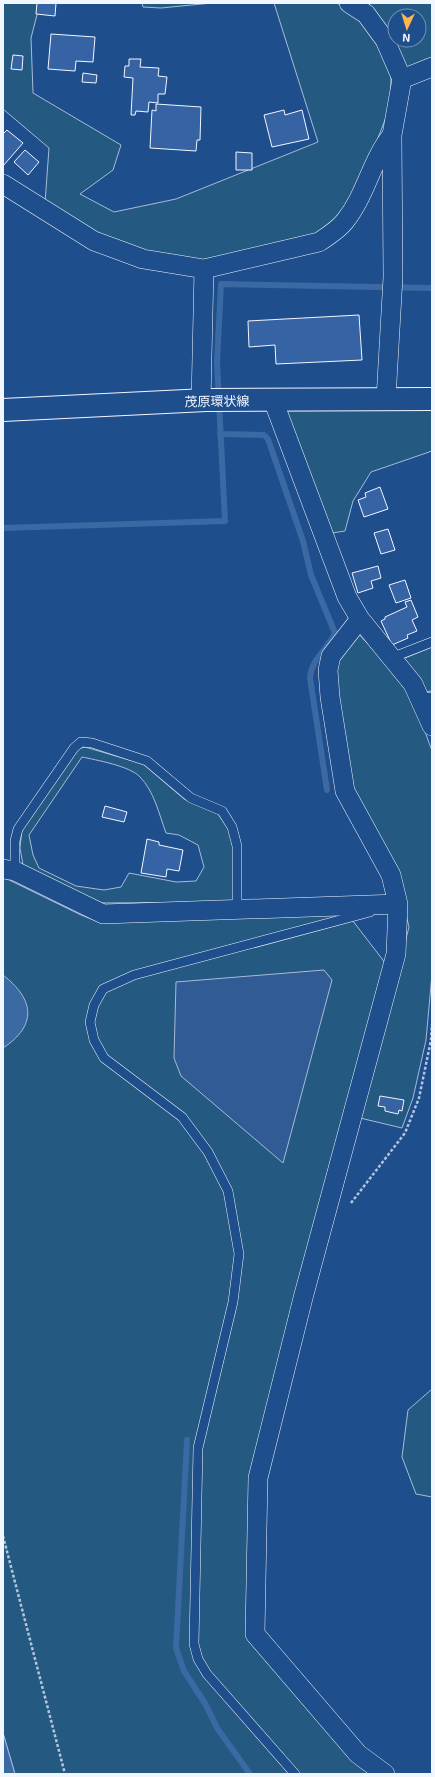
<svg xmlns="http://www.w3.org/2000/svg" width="435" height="1777" font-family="'Exo 2','Noto Sans JP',sans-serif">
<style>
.green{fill:#245a82;stroke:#a8bbd7;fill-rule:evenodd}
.parking{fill:#305b95;stroke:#a8bbd7}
.water{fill:#3b69a3;stroke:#a8bbd7}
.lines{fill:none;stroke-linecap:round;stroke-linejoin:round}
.stream{stroke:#3b69a3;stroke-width:6}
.building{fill:#3563a3;stroke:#f2f6ff}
.lane-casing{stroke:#f2f6ff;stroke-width:10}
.street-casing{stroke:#f2f6ff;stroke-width:20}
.secondary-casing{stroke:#f2f6ff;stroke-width:24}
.path{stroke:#b3c4dc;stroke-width:2.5;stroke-dasharray:3 2;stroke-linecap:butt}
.lane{stroke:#1f4e8c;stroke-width:9}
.street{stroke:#1f4e8c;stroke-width:19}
.secondary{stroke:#1f4e8c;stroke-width:22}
.labels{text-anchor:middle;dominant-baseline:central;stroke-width:3;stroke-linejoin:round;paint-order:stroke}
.street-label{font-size:13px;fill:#f2f6ff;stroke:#1f4e8c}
</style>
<rect width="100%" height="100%" fill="#1f4e8c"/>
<path class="green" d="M3,3H40L31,38L33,93L121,145L113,170L80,194L114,212L176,199L318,142L274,3H337L349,11L371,33L389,62L391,78L390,107L355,197L328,232L205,264L142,251L100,237L45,203L49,148L3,109Z
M142,3H212L161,8L143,7Z
M360,3H432V61L411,69L403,65ZM395,16H419V40H395Z
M432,408V451L371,472L353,501L345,531L332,533L286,410Z
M357,632L410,690L432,751V974L426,1040L413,1098L402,1128L360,1118L409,927L396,874L350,785L334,684L336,660Z
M432,647V691L422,692L400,660Z
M85,747L143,764L184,799L218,814L232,834L234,871L233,902L101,903L23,865L20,848L22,829L78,749ZM82,757C96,760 130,766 140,777C154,791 159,814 166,833L179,835L198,845L204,867L196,881L176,882L129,873L121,887L104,890L76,886L39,868L33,855L29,835Z
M3,877L81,915L99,922L346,912L386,964L252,1473L248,1634L373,1774H15L3,1733Z
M432,1389V1497L416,1494L402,1457L408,1410Z"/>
<path class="parking" d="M324,970L332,980L283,1163L181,1076L174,1058L176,982Z"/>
<path class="water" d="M3,975C34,999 38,1025 3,1048Z
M3,1733L15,1774H3Z"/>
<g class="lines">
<path class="stream" d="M220,434L264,435L268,439L303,541L311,575L335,633C327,651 312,657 310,678L327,790
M3,528L225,521L217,362L221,284L432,288
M187,1440L176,1648L184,1671L206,1705L217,1728L250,1774"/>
</g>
<path class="building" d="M37,3H56L55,16L36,14Z
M51,34L95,37L93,62L76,61L75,71L48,69Z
M13,55L23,56L22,70L11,69Z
M129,59H141L140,67L159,68L158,76L167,77L165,94H158V103L149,102L148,112L136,111L135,115H131L133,78L124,77L125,66H129Z
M83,73L97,75L96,83L82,82Z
M156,104L201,107L200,140H197L196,151L150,148L152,110L156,111Z
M284,110L285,115L302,110L309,139L272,147L264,115Z
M7,130L23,143L3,166V134Z
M25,150L39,162L28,175L14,162Z
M236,152L252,153V170H236Z
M359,315L362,360L276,364L275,345L249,347L248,321Z
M380,487L388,509L364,517L358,500L366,497L365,493Z
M388,529L395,550L381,554L374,533Z
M378,566L381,578L371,581L373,588L358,593L352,573Z
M405,580L411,598L396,603L389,585Z
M411,600L418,617L412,620L417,631L407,635L408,638L392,645L381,621L385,619V617L407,607L405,602Z
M105,806L127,812L124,822L102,817Z
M147,839L159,842V845L183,850L179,871L167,869L166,877L141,873Z
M380,1096L404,1100L402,1111L399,1110L398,1114L385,1111V1107L378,1106Z"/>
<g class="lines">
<defs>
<path id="lane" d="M391,658L432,642
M420,698L432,697
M15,871V841L18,829L74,748L81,742L92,743L147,761L191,798L222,811L232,827L237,846V909
M295,1774L207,1674L198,1659L194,1644L198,1448L233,1302L239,1254L228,1191L208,1152L182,1117L104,1058L94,1040L90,1022L94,1005L103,989L134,975L370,912"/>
<path id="street" d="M349,3L366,14L385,40L402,79L392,135L393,277L386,399
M402,79L432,67
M3,184L94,241L143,259L204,269L319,242C328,236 338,230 345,221C366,195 371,161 392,135
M273,400L347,597L360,619L413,684L432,726
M201,401L204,269
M360,619L331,656L328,670L330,697L345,791L391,875L398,904L396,954L303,1298L258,1478L255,1634L358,1754L385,1774
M3,869L15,871L103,914L398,904"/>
<path id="secondary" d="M3,410L206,400L432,399"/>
</defs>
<use href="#lane" class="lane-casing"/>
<use href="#street" class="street-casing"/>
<use href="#secondary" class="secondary-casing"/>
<path class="path" d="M351,1203L405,1133L419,1098L431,1040L432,1024
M3,1536L65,1774"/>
<use href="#lane" class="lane"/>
<use href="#street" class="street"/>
<use href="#secondary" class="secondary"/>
</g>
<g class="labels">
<g class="street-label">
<text transform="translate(217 401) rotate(-1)">茂原環状線</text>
</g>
</g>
<rect width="435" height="1777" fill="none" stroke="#f2f6ff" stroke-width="8"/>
<g transform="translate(407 28) rotate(184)"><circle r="19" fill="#1f4e8c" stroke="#7391ba"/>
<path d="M0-3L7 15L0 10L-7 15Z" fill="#ffb74d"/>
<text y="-6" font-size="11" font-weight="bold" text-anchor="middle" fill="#f2f6ff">N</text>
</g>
</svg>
